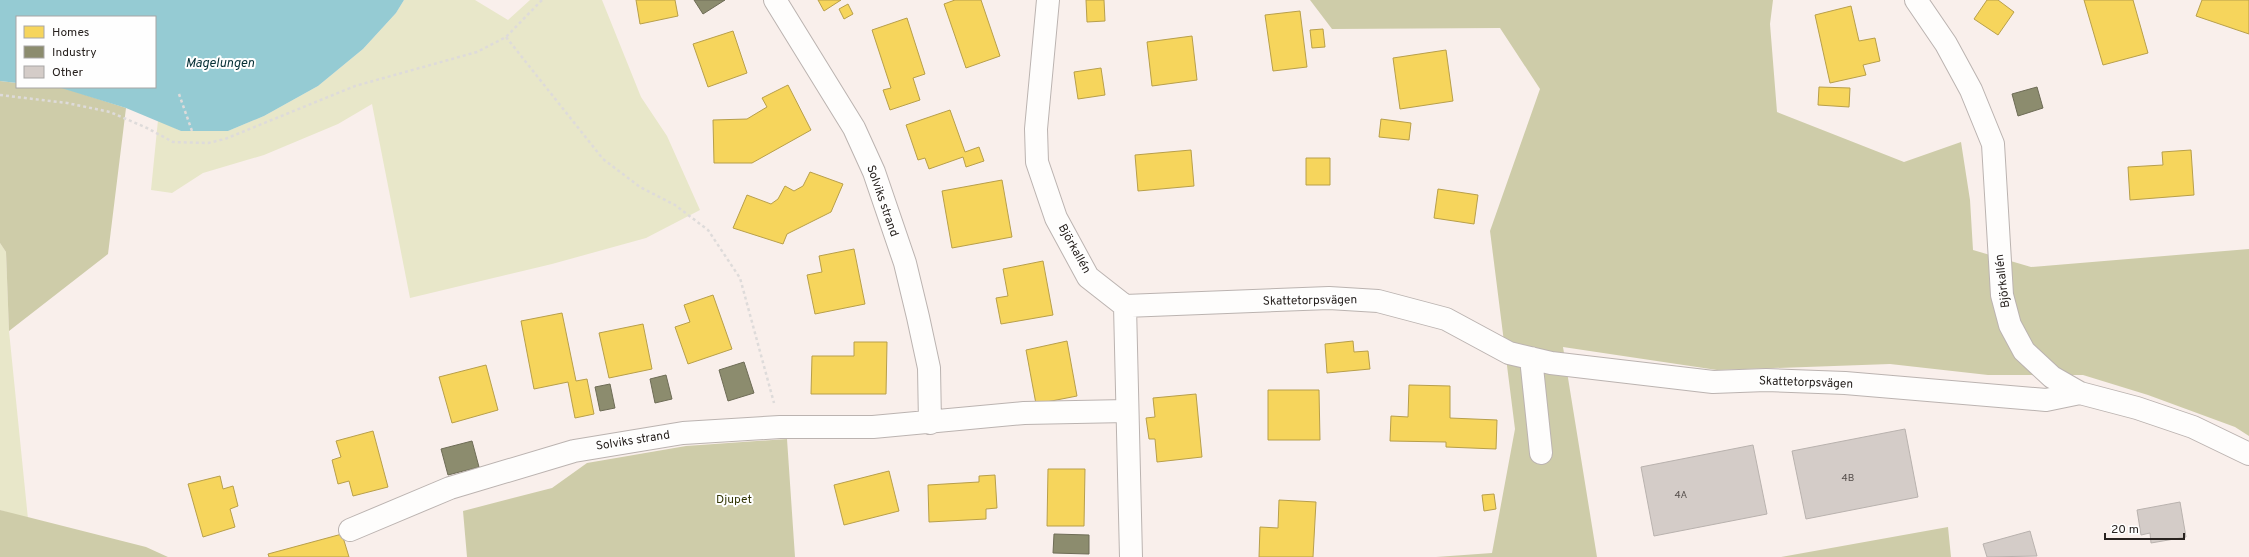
<svg xmlns="http://www.w3.org/2000/svg" width="2249" height="557" font-family="Overpass,sans-serif">
<style>
.green{fill:#e8e7c9}
.forest{fill:#cecca9}
.water{fill:#95cbd3}
.homes{fill:#f6d55c;stroke:#b89f4a}
.industry{fill:#8c8c6e;stroke:#6e6c56}
.building{fill:#d4ccc8;stroke:#b9b2ae}
.lines{fill:none;stroke-linecap:round;stroke-linejoin:round}
.minor-casing{stroke:#bbb3b0;stroke-width:24}
.path{stroke:#dedbda;stroke-width:2.5;stroke-dasharray:3 3;stroke-linecap:butt}
.minor{stroke:#fefdfc;stroke-width:22}
.labels{text-anchor:middle;dominant-baseline:central;stroke-width:4;stroke-linejoin:round;paint-order:stroke}
.number-label{font-size:10px;fill:#534c49}
.street-label{font-size:12px;fill:#28221f;stroke:#fefefe}
.park-label{font-size:12px;fill:#343705;stroke:#fefefe}
.water-label{font-size:13px;font-style:italic;fill:#063036;stroke:#fefefe}
</style>
<rect width="100%" height="100%" fill="#f9efeb"/>
<path class="green" d="M404,0H475L508,20L530,0H602L641,97L667,136L700,210L646,238L552,264L410,298L372,104L338,124L264,155L203,173L172,193L151,190L158,120L181,131H228L264,116L318,86L363,49L396,13Z
M0,243L6,252L9,331L28,519L0,510Z"/>
<path class="forest" d="M1310,0H1773L1770,24L1777,112L1904,162L1961,142L1970,200L1973,250L2031,267L2249,249V436L2235,427L2148,395L2083,375H1988L1890,364L1717,370L1563,347L1597,557H1436L1492,553L1515,429L1490,231L1540,89L1500,28L1332,29Z
M0,81L17,83V87H61L126,108L108,254L9,331L6,252L0,243Z
M787,439L795,557H467L463,511L552,488L587,463L686,446Z
M0,510L146,547L168,557H0Z
M1948,527L1951,557H1781Z"/>
<path class="water" d="M0,0H404L396,13L363,49L318,86L264,116L228,131H181L126,108L58,87H155V17H17V83L0,81Z"/>
<path class="homes" d="M636,0H675L678,16L640,24Z
M818,0H841L824,11Z
M955,0H981L1000,56L966,68L944,4Z
M1086,0H1104L1105,21L1087,22Z
M1987,0H1998L2014,12L1998,35L1974,19Z
M2084,0H2133L2148,53L2103,65Z
M2202,0H2249V34L2196,16Z
M848,4L853,14L844,19L839,9Z
M1851,6L1859,41L1875,38L1880,61L1863,65L1866,75L1830,83L1815,15Z
M1300,11L1307,67L1273,71L1265,15Z
M907,18L925,74L913,78L920,100L890,110L883,90L891,88L872,30Z
M1323,29L1325,47L1312,48L1310,30Z
M733,31L747,73L708,87L693,44Z
M1192,36L1197,80L1152,86L1147,42Z
M1446,50L1453,101L1400,109L1393,58Z
M1101,68L1105,95L1078,99L1074,72Z
M788,85L811,130L752,163H714L713,120L747,119L767,107L762,98Z
M1819,87L1850,88L1849,107L1818,105Z
M950,110L965,152L979,147L984,161L966,167L963,157L929,169L925,158L918,160L906,125Z
M1381,119L1411,123L1409,140L1379,137Z
M1191,150L1194,186L1138,191L1135,155Z
M2191,150L2194,195L2130,200L2128,167L2163,165L2162,152Z
M1306,158H1330V185H1306Z
M810,172L843,184L831,212L787,234L783,244L733,228L747,195L771,204L778,199L785,186L794,191L803,186Z
M1002,180L1012,237L952,248L942,191Z
M1438,189L1478,195L1474,224L1434,218Z
M854,249L865,304L815,314L807,275L822,272L819,256Z
M1043,261L1053,315L1001,324L996,298L1008,296L1003,269Z
M713,295L732,349L688,364L675,327L690,322L684,305Z
M562,313L576,381L587,379L594,414L575,418L568,382L534,389L521,321Z
M643,324L652,369L609,378L599,333Z
M1067,341L1077,396L1036,404L1026,350Z
M1353,341L1354,352L1368,351L1370,369L1327,373L1325,344Z
M854,342H887L886,394H811L812,356H854Z
M486,365L498,410L452,423L439,377Z
M1409,385L1450,386V418L1497,420L1496,449L1446,447V442L1390,441L1391,416L1408,417Z
M1268,390H1319L1320,440H1268Z
M1196,394L1202,457L1157,462L1155,439H1149L1146,418L1155,417L1153,398Z
M373,431L388,487L353,496L349,481L338,484L332,460L341,457L336,441Z
M1048,469H1085L1084,526H1047Z
M889,471L899,511L844,525L834,485Z
M995,475L997,508L986,509V519L929,522L928,485L979,482V476Z
M220,476L223,489L233,486L238,506L230,509L235,527L203,537L188,484Z
M1494,494L1496,509L1484,511L1482,495Z
M1279,500L1316,502L1313,557H1259L1260,527L1278,528Z
M342,534L349,557H269L268,554Z"/>
<path class="industry" d="M694,0H725L703,14Z
M2037,87L2043,108L2018,116L2012,94Z
M744,362L754,393L728,401L719,370Z
M666,375L672,399L655,403L650,379Z
M610,384L615,408L600,411L595,387Z
M472,441L479,467L448,475L441,449Z
M1054,534L1089,535V554L1053,553Z"/>
<path class="building" d="M1905,429L1918,497L1806,519L1792,451Z
M1753,445L1767,514L1654,536L1641,467Z
M2180,502L2186,537L2151,543L2150,533L2141,535L2137,510Z
M2030,531L2037,556L1987,557L1983,544Z"/>
<g class="lines">
<defs>
<path id="minor" d="M775,0L854,128L874,172L905,263L918,317L929,368L930,423
M1048,0L1036,129L1037,162L1056,218L1088,277L1125,306
M1916,0L1946,44L1971,90L1993,144L2002,295L2010,325L2024,351L2052,377L2080,393L2137,408L2193,427L2249,454
M1125,306L1329,298L1378,301L1446,319L1509,353L1551,363L1713,382L1766,380L1845,383L2046,400L2080,393
M1125,306L1131,557
M1531,358L1541,453
M350,530L450,488L574,451L683,433L780,427H873L1024,413L1127,411"/>
</defs>
<use href="#minor" class="minor-casing"/>
<path class="path" d="M506,37L603,159L640,187L675,205L708,230L740,278L774,403
M179,94L192,131
M0,95L67,103L110,112L147,128L173,142L208,143L225,139L355,86L477,52L506,37L542,0"/>
<use href="#minor" class="minor"/>
</g>
<g class="labels">
<g class="number-label">
<text x="1848" y="478">4B</text>
<text x="1681" y="495">4A</text>
</g>
<g class="street-label">
<text transform="translate(882 201) rotate(71)">Solviks strand</text>
<text transform="translate(1074 249) rotate(61)">Björkallén</text>
<text transform="translate(2003 281) rotate(-97)">Björkallén</text>
<text transform="translate(1310 301) rotate(-1)">Skattetorpsvägen</text>
<text transform="translate(1806 383) rotate(2)">Skattetorpsvägen</text>
<text transform="translate(633 441) rotate(-9)">Solviks strand</text>
</g>
<g class="park-label">
<text x="734" y="500">Djupet</text>
</g>
<g class="water-label">
<text x="220" y="64">Magelungen</text>
</g>
</g>
<rect x="16" y="16" width="140" height="72" fill="#fefefe" stroke="#a8a6a5"/>
<rect x="24" y="26" width="20" height="12" fill="#f6d55c" stroke="#a8a6a5"/>
<text x="52" y="36" font-size="12" fill="#28221f">Homes</text>
<rect x="24" y="46" width="20" height="12" fill="#8c8c6e" stroke="#a8a6a5"/>
<text x="52" y="56" font-size="12" fill="#28221f">Industry</text>
<rect x="24" y="66" width="20" height="12" fill="#d4ccc8" stroke="#a8a6a5"/>
<text x="52" y="76" font-size="12" fill="#28221f">Other</text>
<path d="M2105 533v6h79v-6" fill="none" stroke="#28221f" stroke-width="2"/>
<text x="2111" y="533" font-size="12" fill="#28221f" stroke="#fefefe" stroke-width="3" paint-order="stroke">20 m</text>
</svg>
